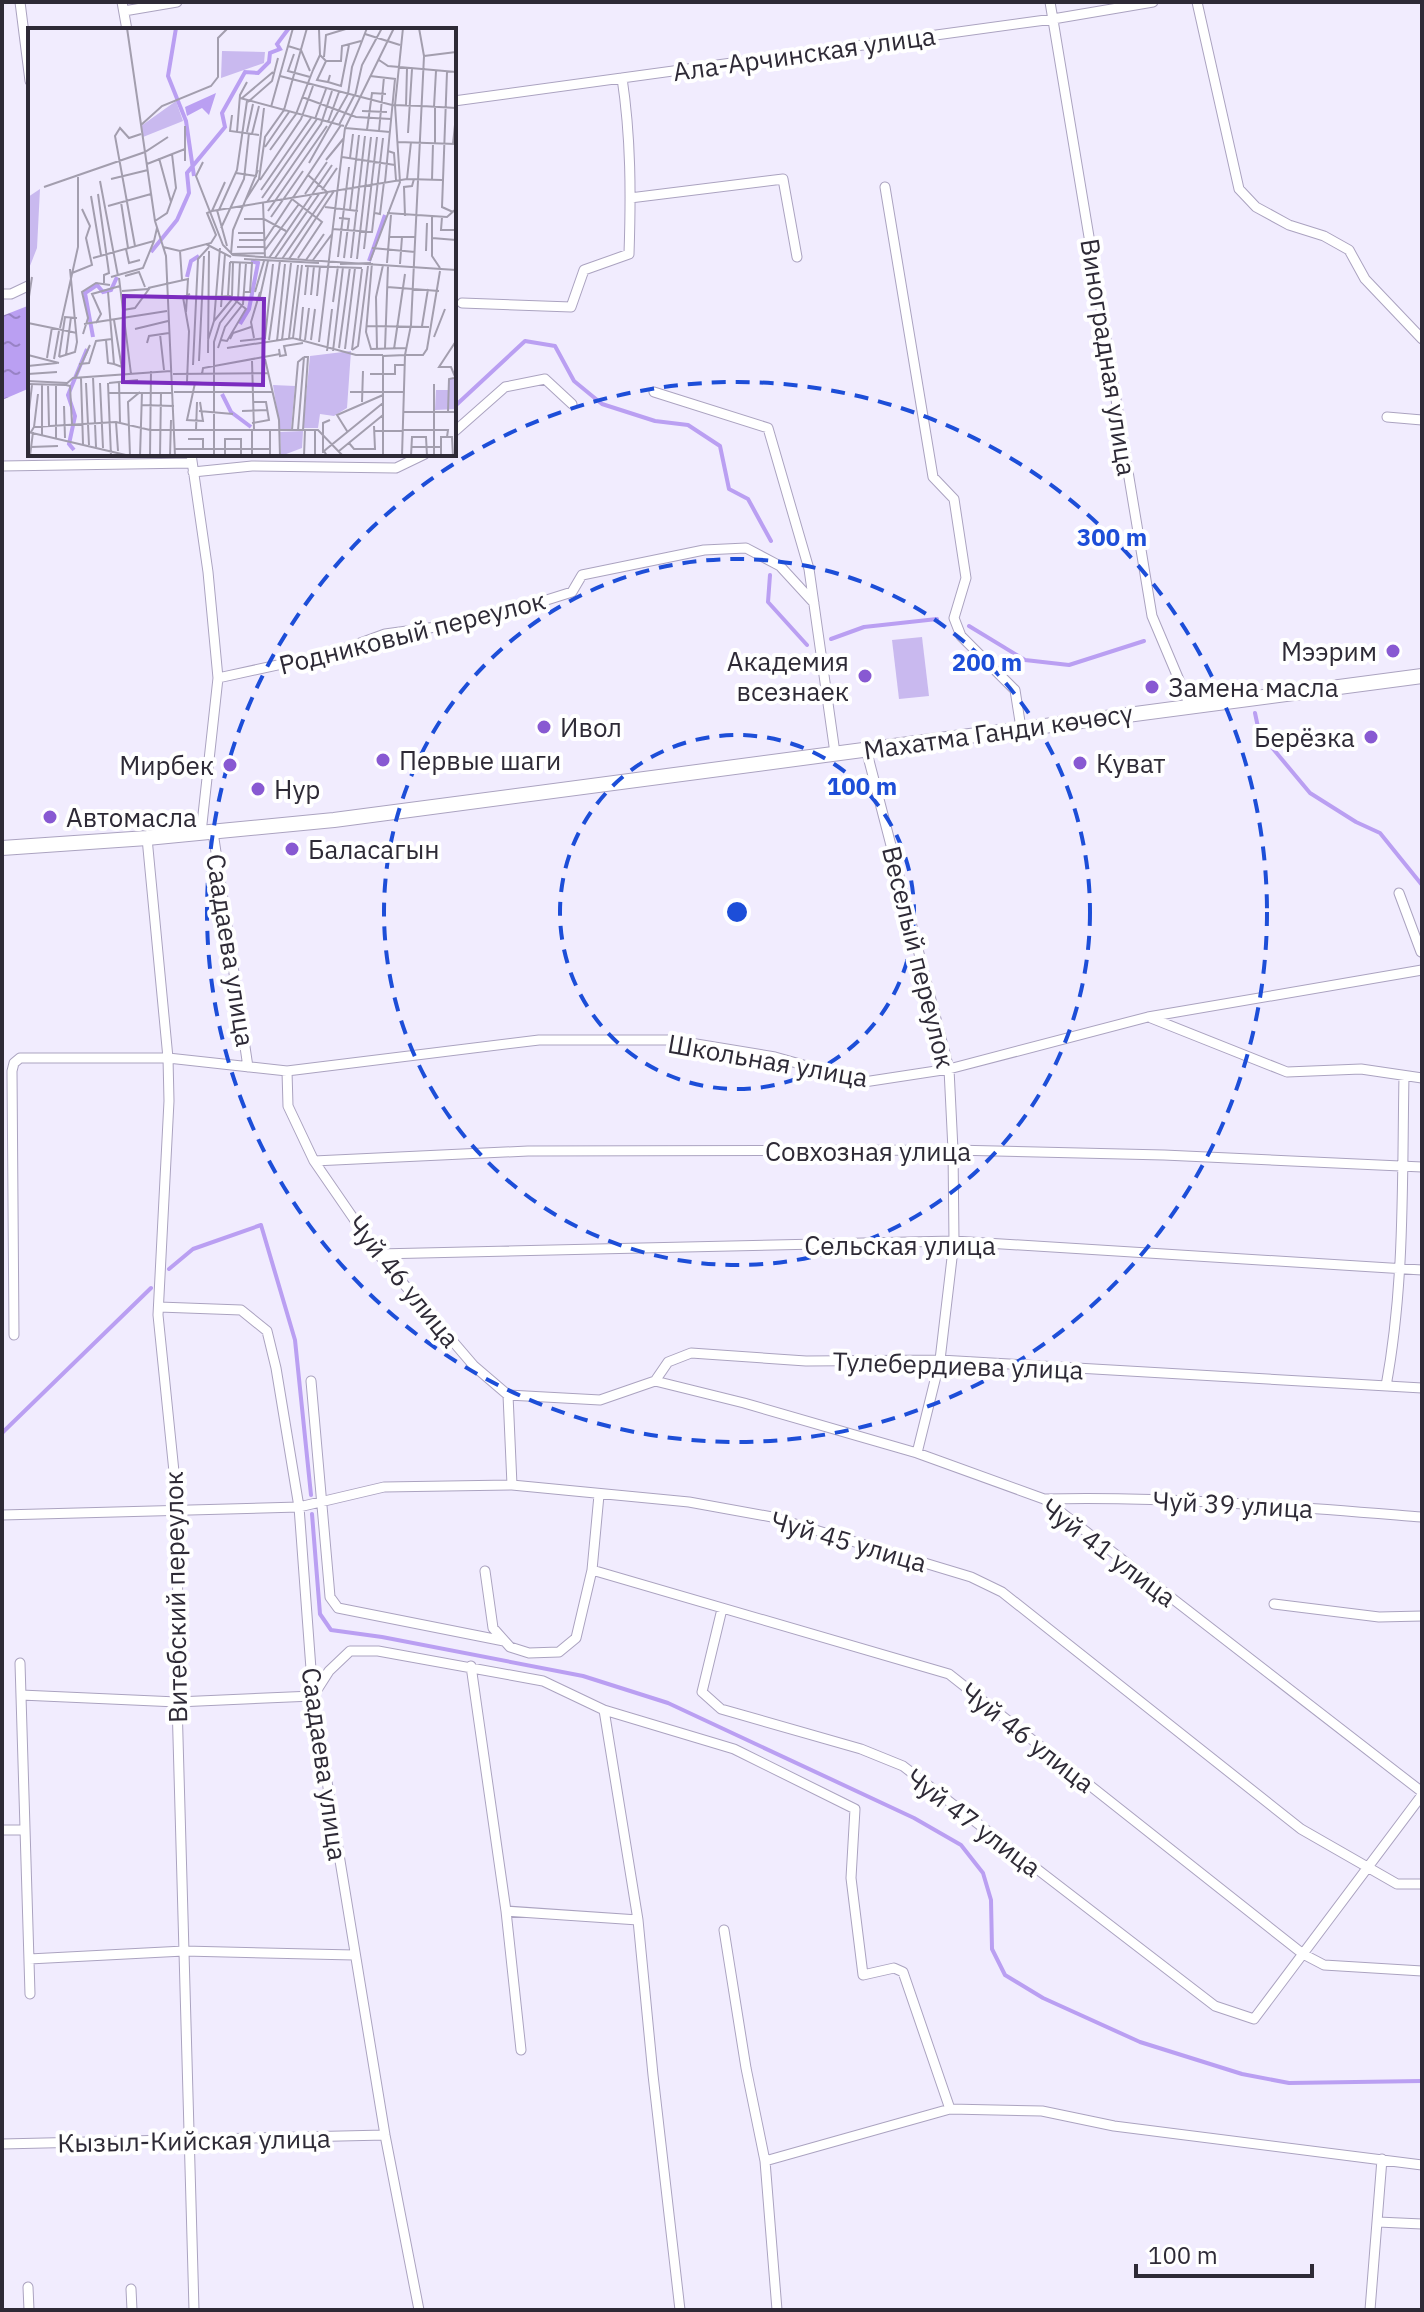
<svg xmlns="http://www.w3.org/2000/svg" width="1424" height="2312" font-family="'IBM Plex Sans',sans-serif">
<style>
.grass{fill:#c9b9ef}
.water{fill:url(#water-ripples)}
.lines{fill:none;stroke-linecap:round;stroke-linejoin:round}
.stream{stroke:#ba9ff2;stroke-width:4}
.minor-casing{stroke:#aba3c0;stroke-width:11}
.primary-casing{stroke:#aba3c0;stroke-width:16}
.minor{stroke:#fff;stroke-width:9}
.primary{stroke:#fff;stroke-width:14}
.ring{fill:none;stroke:#1d4ed8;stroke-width:4;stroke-dasharray:14 10}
.poi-dot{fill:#8859d2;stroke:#fff;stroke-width:3}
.labels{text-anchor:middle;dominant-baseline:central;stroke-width:8;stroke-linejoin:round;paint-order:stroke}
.street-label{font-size:26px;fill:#2e2a36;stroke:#fff}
.poi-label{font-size:26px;fill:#2e2a36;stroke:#fff;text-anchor:start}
.inset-river{fill:none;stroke:#ba9ff2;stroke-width:4}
.inset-road{fill:none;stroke:#a39eae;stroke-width:2}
.view{fill:#7b2cbf;fill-opacity:0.15;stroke:#7b2cbf;stroke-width:4}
.inset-edge{fill:none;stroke:#2e2a36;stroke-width:4}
.centre{fill:#1d4ed8;stroke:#fff;stroke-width:4}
.ring-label{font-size:24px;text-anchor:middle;font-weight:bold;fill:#1d4ed8;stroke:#fff;stroke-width:8;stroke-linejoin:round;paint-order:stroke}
</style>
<defs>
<pattern id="water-ripples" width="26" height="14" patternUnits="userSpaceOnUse" patternTransform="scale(2)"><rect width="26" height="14" fill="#ba9ff2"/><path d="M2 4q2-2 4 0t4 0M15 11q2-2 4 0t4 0" fill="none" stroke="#9882c5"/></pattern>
</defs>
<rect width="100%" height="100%" fill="#f1ecfe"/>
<path class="grass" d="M922,637L929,696L899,699L892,640Z"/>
<path class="water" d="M30,305V388L2,400V316Z"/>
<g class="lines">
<path class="stream" d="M454,407L525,341L555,346L574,381L602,404L655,421L688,425L720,446L729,489L748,499L771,541
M770,575L768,602L807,645
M969,626L1025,660L1069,665L1144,641
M831,639L864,627L937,619
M1255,713L1259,732L1310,793L1356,822L1380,833L1422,885
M169,1269L193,1249L261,1225L295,1340L311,1495
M2,1433L151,1288
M312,1514L320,1614L331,1630L382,1637L583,1676L668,1703L914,1818L961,1845L983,1873L991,1900L992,1949L1005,1975L1043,1998L1140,2042L1242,2074L1289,2083L1422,2081"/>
<defs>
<path id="minor" d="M20,2L30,81
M122,2L127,30
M1050,2L1152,616L1190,706
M1197,2L1239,189L1256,207L1289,225L1324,236L1349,250L1365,279L1422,339
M124,11L177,2
M454,101L1053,19L1153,2
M885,187L933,477L954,499L966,578L954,618L961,636L1015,690L1021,728
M630,198L783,179L797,257
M2,294H11L30,285
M462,303L571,307L584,270L629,254C631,195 631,137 622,78
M654,392L768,428L809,569L835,753
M1387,417L1422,420
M454,432L505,387L545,379L572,404
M191,454L208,572L218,678L201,833
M2,466L192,463
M193,472L252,466L396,468L425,454
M218,678L333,653L385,634L480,621L572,592L582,575L704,550L746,548L780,566L814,603
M866,749L949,1069L953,1150L954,1241L940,1360L917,1453
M213,832L248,1067
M147,838L168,1058L169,1101L158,1315L178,1511L177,1702L194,2310
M1399,893L1421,952
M1151,1018L1287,1072L1361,1069L1422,1078
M287,1071L288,1106L314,1161L378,1254L474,1366L508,1395L512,1485
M314,1161L528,1151L953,1150L1164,1155L1422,1167
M378,1254L954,1241L1422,1270
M159,1307L241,1310L267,1331L276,1368L299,1507L313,1696L385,2135L419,2310
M14,1335L12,1071L14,1063L20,1058H168L287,1071L539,1040H672L775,1057L864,1082L949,1069L1148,1017L1422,970
M311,1381L329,1585L330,1597L338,1608L504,1641
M655,1381L744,1403L917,1453L1044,1499L1422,1792
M1386,1386C1405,1284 1402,1179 1404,1076
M508,1395L600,1400L655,1381L668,1362L691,1353L806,1361L940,1360L1422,1388
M1044,1499C1170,1496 1296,1507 1422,1517
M2,1515L299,1507L384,1487L512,1485L689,1502L772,1517L971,1577L1002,1592L1301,1829L1397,1884H1422
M592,1570L949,1674L1303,1954L1324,1965L1422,1971
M485,1571L493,1628L510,1647L529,1653L559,1652L576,1638L592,1570L599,1495
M1274,1604L1379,1617L1422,1616
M722,1609L702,1692L721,1709L861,1749L903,1766L1215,2006L1254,2019L1422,1795
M20,1663L30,1994
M471,1666L506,1911L521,2050
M21,1695L177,1702L313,1696L329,1671L350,1651H378L543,1681L604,1710L734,1749L855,1809L851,1878L863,1975L894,1968L903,1972L950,2109
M604,1710L638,1920L653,2075L680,2310
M2,1830H25
M506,1911L638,1920
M724,1930L746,2068L765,2161L777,2310
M29,1959L184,1951L354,1955
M2,2144L385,2135
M765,2161L950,2109L1042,2111L1114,2126L1422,2165
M1378,2222L1422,2224
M28,2287L29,2310
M131,2289L132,2310
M1370,2310L1382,2159"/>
<path id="primary" d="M2,848L147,838L334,820L1422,676"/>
</defs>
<use href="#minor" class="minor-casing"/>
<use href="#primary" class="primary-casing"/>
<use href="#minor" class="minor"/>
<use href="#primary" class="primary"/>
</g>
<g class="ring">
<circle cx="737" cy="912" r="177"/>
<circle cx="737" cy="912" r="353"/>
<circle cx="737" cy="912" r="530"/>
</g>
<g class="poi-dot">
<circle cx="1393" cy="651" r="8"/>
<circle cx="865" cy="676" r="8"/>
<circle cx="1152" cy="687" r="8"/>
<circle cx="544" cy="727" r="8"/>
<circle cx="1371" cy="737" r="8"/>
<circle cx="383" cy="760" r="8"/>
<circle cx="1080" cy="763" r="8"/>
<circle cx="230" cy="765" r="8"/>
<circle cx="258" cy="789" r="8"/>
<circle cx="50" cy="817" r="8"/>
<circle cx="292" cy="849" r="8"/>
</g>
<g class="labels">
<g class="street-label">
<text transform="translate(804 53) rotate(-8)">Ала-Арчинская улица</text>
<text transform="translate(1109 357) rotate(81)">Виноградная улица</text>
<text transform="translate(412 632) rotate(-14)">Родниковый переулок</text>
<text transform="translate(998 731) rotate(-8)">Махатма Ганди көчөсү</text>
<text transform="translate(231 950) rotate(81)">Саадаева улица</text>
<text transform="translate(919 957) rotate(76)">Веселый переулок</text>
<text transform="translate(768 1060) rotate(10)">Школьная улица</text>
<text x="868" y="1151">Совхозная улица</text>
<text x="900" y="1245">Сельская улица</text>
<text transform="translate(404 1281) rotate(51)">Чуй 46 улица</text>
<text transform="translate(958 1365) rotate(2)">Тулебердиева улица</text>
<text transform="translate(1233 1504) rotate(3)">Чуй 39 улица</text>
<text transform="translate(849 1541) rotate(16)">Чуй 45 улица</text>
<text transform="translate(1109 1552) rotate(37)">Чуй 41 улица</text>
<text transform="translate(175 1597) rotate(-91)">Витебский переулок</text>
<text transform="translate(1028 1737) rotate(38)">Чуй 46 улица</text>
<text transform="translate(325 1764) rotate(82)">Саадаева улица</text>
<text transform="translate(974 1822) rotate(37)">Чуй 47 улица</text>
<text transform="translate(194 2140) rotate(-1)">Кызыл-Кийская улица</text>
</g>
<g class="poi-label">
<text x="1377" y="651" text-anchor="end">Мээрим</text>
<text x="849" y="661" text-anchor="end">Академия<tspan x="849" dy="30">всезнаек</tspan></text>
<text x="1168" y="687">Замена масла</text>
<text x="560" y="727">Ивол</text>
<text x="1355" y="737" text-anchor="end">Берёзка</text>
<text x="399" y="760">Первые шаги</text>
<text x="1096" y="763">Куват</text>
<text x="214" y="765" text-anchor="end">Мирбек</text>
<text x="274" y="789">Нур</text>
<text x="66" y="817">Автомасла</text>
<text x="308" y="849">Баласагын</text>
</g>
</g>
<g transform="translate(28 28)">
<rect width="428" height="428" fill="#f1ecfe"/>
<path d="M12,161L9,220L0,243V169ZM323,323L319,380L306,388L292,386L290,400H275L282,328Z" fill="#c9b9ef"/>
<path d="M194,23L237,24L236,35L193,50ZM148,73L155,93L115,109L113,98Z" fill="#c9b9ef"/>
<path d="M428,350V381L407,382L408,362H421V351ZM245,357L267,358L263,401H252ZM275,403L274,420L253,428L252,404Z" fill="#c9b9ef"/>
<path d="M188,65L181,87L174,80L159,88L157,79Z" fill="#ba9ff2"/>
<path class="inset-river" d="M148,0L140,48L158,93L166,148M123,224L149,192L161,165L159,145L197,99L194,85L217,44L230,45L241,34L242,25L252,21L249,16L261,0M341,233L357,187M159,249L163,233L171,228M212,296L221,281L230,235L223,233M65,309L57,265L69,257L75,264L83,262L89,249M194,366L203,384L223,399M46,422L41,416L47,388L40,367L59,321"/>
<path class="inset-road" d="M99,0L127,193L138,228L147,428M337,6L372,17M260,18L273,22L282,43M266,26L260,43L282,49M292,27L298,33H313L314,18L333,13M396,28L428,24M296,29L298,7L321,0M351,32L360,38L428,44M298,33L289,52L300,54L302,47M285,42L292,27L291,2M419,44L414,179L425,184M252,48L364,77L394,78M342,48L368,51M300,54L313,58L321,17M327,68L334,37L354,0M274,69L328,89L363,91M212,70L316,98M213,71L245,44M220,74L244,53L250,30M378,78L379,40M394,78L428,80M243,79L265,0M406,79L408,43M334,83L359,84M204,87L202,103L231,107M287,91L298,61M300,94L311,64M113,97L134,78L183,58L190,49V10L200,0M311,97L326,68M157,98V133M317,100L362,104M339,102L344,65L358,66M351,103L356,49M209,104L212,67L219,54M219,104L225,76M380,105L384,41M224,106L231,78M370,114L428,116M407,115V79M425,116L428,87M237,119L261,84M242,122L268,86L285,42M360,123L366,125L368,152M314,129L367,137M131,130L143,174M322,130L325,106M298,132L316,110M175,134L168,148L195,217L205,227L428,242M281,135L320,66L324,39L339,0M119,136L157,121M208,145L228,148L236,80M280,147L299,164M83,151L120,142M379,151L383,114M232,152L273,91L285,58M404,152L405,115M72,153L90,248M357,154L367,51M16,159L117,124L140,109M233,162L283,90M294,162L309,140M70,166L81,245L76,247V255M277,166L299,134M63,168L73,227M234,170L289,91M264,171L294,194L270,230M217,173L231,151L237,109L256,82L279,0M93,174L100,220M235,174L237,230M239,174L293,96L304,63M80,178L123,166M297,179L330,183M189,182L199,218M191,182L209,142L219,73M322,182L331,107M184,183L197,154M240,183L299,98M347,185L352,186L356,154M359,185L419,189L428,181M377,188L376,159L384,158L386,151M243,189L275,143M404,189V228L412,240M414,189L413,202H428M311,190L321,191L316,230M216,191H236L258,203M127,193L139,185L148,160L144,126M193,200L216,151L221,105M304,201L344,204L355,110M210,205H236M362,209H387M404,210L428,212M211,212H237L313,97M178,216L203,229M107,218L87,108L92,100L101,110L113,106M135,219L152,223L183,215L188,207L179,185L184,183L379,151L414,152M209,219H237M344,220L387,224M98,221L101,235L112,232M336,221L349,109M237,222L271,176M152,223L154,252M398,223L399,195M203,226L205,202L230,142M203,226L237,225M310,229L321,139M65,230L126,213L129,200M241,230L304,137M247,230L291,166M323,230L337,108M216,231L291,235M254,231L300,164M261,231L306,163M329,231L343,109M278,232L296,206M285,232L304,206M342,233L372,154L367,77L375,0M202,234L224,235L222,264H216M344,235L338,304L343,321L379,320M359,235L363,187M312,236L343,235M372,236L374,209M277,238L334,240M44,245L64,237L58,210L62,198L54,181M97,248L111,244L117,259M83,249L115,240L126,213M91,250L103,346M359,259L411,263M120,260L160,251L158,284M94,263L121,261L107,280L95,282M80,264L86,336L94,339M227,264L236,233M162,266L155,269L161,303L159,354L175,355M277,267L280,238M283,267L286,238M200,268L202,234M204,268L205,234M289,268L292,238M180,269L202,268L218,281L199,313L193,312M231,273L240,233M305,274L310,238M0,275L4,249M193,279L197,226M86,292L95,347M186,293L192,220M0,295L49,305M68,295L73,286L64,266L92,258M56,296L139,283M338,298L401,299M394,298L400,261M32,300L50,219V149M107,301L140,293M55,306L60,290L54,264L68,255L82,257M132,306L136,342M406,309L417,281M226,310L223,294L232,264M237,310L245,236M261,310L270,237M265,310L274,237M202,311L205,305L223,299M272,311L275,279M78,312L80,335L86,336M180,312L186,293L205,270M241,312L252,233M254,312L263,235M277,312L281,280M283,312L287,281M212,313L238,310M249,313L257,236M428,313L411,339H423L428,351M291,314L317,100L366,0M119,315L121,308L141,305M190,320L197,299L215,276L218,235M199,320L265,310L328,327H355M311,320L322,239M357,320L360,238M251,321L252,328L258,327L256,318L275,315M317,321L327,240M349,321L348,269L355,237M366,321L377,246M324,322L330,318L340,238M324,322L334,241M299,323L304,281M305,323L315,239M180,325L181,223M0,327L31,335M38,327L43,289M31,329L47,324L49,314L42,241M31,329L37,289L49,290M19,330L24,299M26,331L31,303M237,331L251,392L252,428M171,333L176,228M224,333L226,402M51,336L61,335L68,313L84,311M165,337L170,231L181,219M0,338L29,335M0,346L29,344M145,346L240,345M174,346L175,340L252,326M342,346H367V337H377M65,349L68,419M47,350L62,317M53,350L55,416M0,353L39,355M91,354L92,394M58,355L61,417M72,355L75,420M80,355L83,428M81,355L110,352M167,355L159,392L175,393L172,374M0,356L37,357L45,350L143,343M20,356L21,398M14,357V407M38,357L42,358L44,396M112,364L100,374L102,427L112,428M146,364H244M322,364H375M81,365H144M334,374L335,343M113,377L146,378M36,378L37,410M171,383L205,386M214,383L240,382M375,384H428M420,384L421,351L426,350M0,391L4,357M88,394L90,423M224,395L241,392L238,374H225M6,399L10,366M168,402L169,374M224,402V428M242,402V428M264,402L270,334L276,329M270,402L276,329M275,402L280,329H276M287,402V428M374,402H420L419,409M319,403L309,387L355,367M347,403H374M0,404L102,428M3,404L6,399L88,394L122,402H290L315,428M28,410V357M160,411H175V421M321,415L326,421H347L346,398M3,419L30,418M383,419H413M147,421H242M311,423L355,387M295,425V395L302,392M2,428L5,404M112,428L114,364M122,428L123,343M132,428L133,364M142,428L143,392M186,428V314L192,295L210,272L212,234M197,428V411H213V428M276,428L277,402M299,428L296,423L355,375M355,428V328L377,327L383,297L396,28L391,0M374,428L377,327H395L399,321L412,243M383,428L384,409H398L399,428M406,428V356M413,428V409H424L425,428"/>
<path class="view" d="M96,268L236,271L235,357L95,354Z"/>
<rect width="428" height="428" class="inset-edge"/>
</g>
<circle cx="737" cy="912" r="12" class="centre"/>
<g class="ring-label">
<text x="1112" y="546">300 m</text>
<text x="987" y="671">200 m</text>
<text x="862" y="795">100 m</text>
</g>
<rect width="1424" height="2312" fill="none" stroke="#2e2a36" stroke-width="8"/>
<path d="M1136 2264v12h176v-12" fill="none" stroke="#2e2a36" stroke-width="4"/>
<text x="1148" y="2264" font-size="24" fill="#2e2a36" stroke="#ffffff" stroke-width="6" paint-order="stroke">100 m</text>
</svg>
